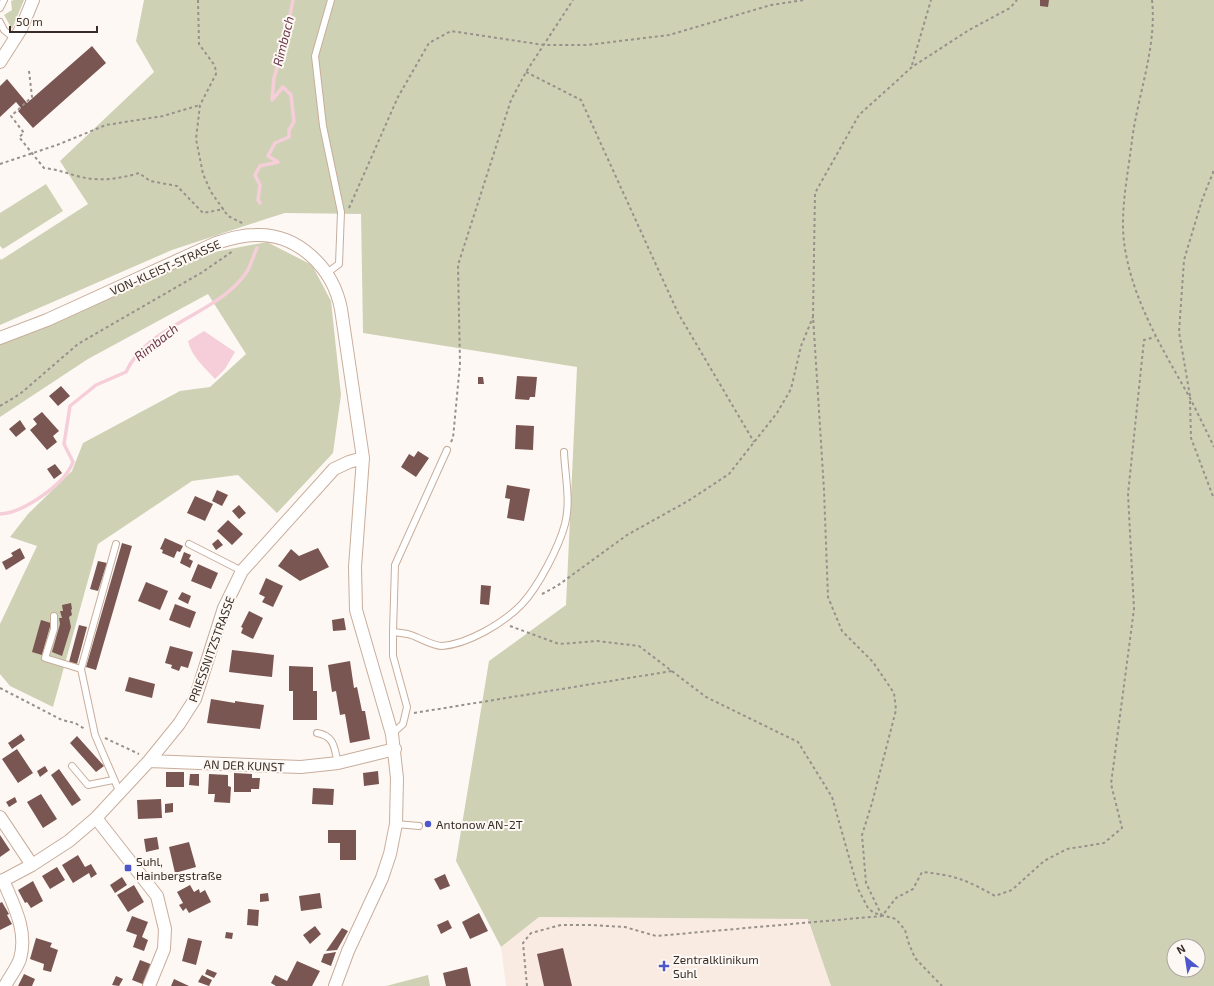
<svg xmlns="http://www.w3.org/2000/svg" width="1214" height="986" font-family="'Exo 2',sans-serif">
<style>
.built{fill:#f9ebe2}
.green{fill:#cfd1b5;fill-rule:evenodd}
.water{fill:#f5ced9}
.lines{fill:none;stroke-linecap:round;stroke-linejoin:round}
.stream{stroke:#f5ced9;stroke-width:3.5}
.building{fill:#795652}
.service-casing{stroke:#c8ad9b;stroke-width:8}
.minor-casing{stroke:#c8ad9b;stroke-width:14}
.path{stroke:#98908a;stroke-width:2;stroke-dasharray:3 3;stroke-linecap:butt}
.service{stroke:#fff;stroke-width:6}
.minor{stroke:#fff;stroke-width:12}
.poi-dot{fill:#4c57cc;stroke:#fef8f4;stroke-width:1.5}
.labels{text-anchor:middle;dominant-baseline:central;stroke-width:4;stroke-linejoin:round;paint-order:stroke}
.street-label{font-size:12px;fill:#372d26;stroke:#fef8f4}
.poi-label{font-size:12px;fill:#372d26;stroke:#fef8f4;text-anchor:start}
.water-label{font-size:13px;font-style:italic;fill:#6c384b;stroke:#fef8f4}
</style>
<rect width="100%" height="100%" fill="#fef8f4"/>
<path class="built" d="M539,917L809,919L831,986H506L501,947Z"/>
<path class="green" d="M14,0H24L12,29L4,15L12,10L11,1Z
M144,0H1214V986H831L808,919L539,917L501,947L456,861L489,661L566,605L577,367L363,333L361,214L285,213L269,218L172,250L0,325V258L1,260L88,204L60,161L154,72L136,41ZM1174,946H1198V970H1174Z
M46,184L63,211L3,249L0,246V213Z
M267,242L312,265L331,301L341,395L333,453L277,513L238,475L192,481L98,544L53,707L10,686L0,674V624L37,546L10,537L28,514L72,471L83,443L180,391L210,387L246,354L208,294L88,359L0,417V344L209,253Z
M428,975L430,986H386Z"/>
<path class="water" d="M204,331L235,352L225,369L215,379C205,368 191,356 188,341Z"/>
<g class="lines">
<path class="stream" d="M260,203L258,200L260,185L255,175L260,166L278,162L268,156L275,143L289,137V130L294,122L291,95L283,87L272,100L274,78L285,40L293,0
M0,514C23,513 65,484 73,462L64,444L70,406L96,385L126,372C148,324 217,315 246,273C251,266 253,256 257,248"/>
</g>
<path class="building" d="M1040,0H1049L1048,7L1040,6Z
M92,46L106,63L33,128L18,111L21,108L16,102L0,117V86L7,79L27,103Z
M517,376L537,377L535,397H530L529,400L515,399Z
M478,377H483L484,384H478Z
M61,386L70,396L58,406L49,396Z
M42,412L59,431L53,436L57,442L47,450L30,430L37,424L33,419Z
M20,420L26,429L16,437L9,429Z
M516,425L534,426L533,450L515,449Z
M418,451L429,458L416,477L401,467L409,454L414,457Z
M55,464L62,473L54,479L47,469Z
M507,485L530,489L524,521L507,518L510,499L505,498Z
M217,490L228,495L222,506L212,501Z
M195,496L213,504L205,521L187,513Z
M239,505L246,513L239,519L232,511Z
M228,520L243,534L232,545L217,531Z
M165,538L183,546L180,552L177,551L174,558L162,553L163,550L160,549Z
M218,539L223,545L216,550L212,544Z
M122,543L132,546L96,670L86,667Z
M20,548L25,558L6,570L2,562L13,556L11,553Z
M318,548L329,567L300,581L278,566L291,549L299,556Z
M184,552L191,555L189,559L193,561L190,568L180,563Z
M98,561L107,563L98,591L90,589Z
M198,564L218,573L211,589L191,581Z
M266,578L283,586L273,607L262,602L265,597L259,594Z
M146,582L168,591L160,610L138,601Z
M481,585L491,586L489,605L480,604Z
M182,592L191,596L188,604L178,599Z
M71,603L72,609L71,610L72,615L69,617L71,627L62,656L52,652L60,624L59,618H62L60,611H63L62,605Z
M175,604L196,612L190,628L169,620Z
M249,611L263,618L253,639L241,633L243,628L241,627Z
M344,618L346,630L333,631L332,620Z
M41,620L51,623L42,655L32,652Z
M79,625L87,627L77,664L69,662Z
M170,646L193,652L188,668L181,666L179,671L171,668L172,665L165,663Z
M232,650L274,655L272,677L229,672Z
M350,661L354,688L357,687L362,711H365L370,739L350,743L345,714L340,715L336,691L332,692L328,665Z
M289,666L313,667V691H317V720H293V691H289Z
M129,677L155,684L152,698L125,691Z
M211,699L235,703V701L264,705L260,729L207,723Z
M21,734L25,740L12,749L8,743Z
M77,736L104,766L96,772L70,743Z
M17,749L33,773L18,783L2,759Z
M45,766L48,771L40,777L37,771Z
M59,769L81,800L72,806L51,775Z
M378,771L379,784L364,786L363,773Z
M166,772H184V787H166Z
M234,773L252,774V778H260L259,789H251V792H234Z
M190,774H199V786L189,785Z
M209,774L228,775V786L231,787L230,803L214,802L215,794H208Z
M313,788L334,789L333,805L312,804Z
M41,794L57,819L43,828L27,802Z
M15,797L17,802L9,807L6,802Z
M161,799L162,818L138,819L137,800Z
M173,803V812L165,813V804Z
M328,830H356V860H340V843H328Z
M0,835L10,850L0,857Z
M157,837L159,849L146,852L144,839Z
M189,842L196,867L175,873L169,847Z
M78,855L85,867L91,864L97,874L91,878L89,873L73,883L62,865Z
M57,867L65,880L50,889L42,876Z
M445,874L450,886L440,890L434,879Z
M122,877L127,885L115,893L110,885Z
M33,881L43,901L31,908L27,902L25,903L18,890Z
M134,885L144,902L128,912L117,895Z
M190,885L194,892L199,889L200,893L205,890L211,902L189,913L186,908L183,911L179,905L183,903L177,892Z
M268,893L269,901L260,902V894Z
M320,893L322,908L301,911L299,896Z
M2,902L9,914L7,915L12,924L0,930V903Z
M248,909L259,910L258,926L247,925Z
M479,913L488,931L470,939L462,922Z
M132,916L148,922L142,937L148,940L144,951L133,947L137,935L126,931Z
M448,920L452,928L441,934L437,925Z
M315,926L321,934L310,944L303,935Z
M342,928L348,931L337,950L326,951Z
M226,932L233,933L232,939L225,938Z
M36,938L52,943L50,947L58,950L51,972L43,970L44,964L30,959Z
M188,938L202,941L196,965L182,961Z
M563,948L572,986H544L537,954Z
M336,952L331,966L321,962L324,954Z
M140,960L153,965L145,985L132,980Z
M297,961L320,971L312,986H276L271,983L275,975L287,981Z
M467,967L471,986H446L443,973Z
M207,969L217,973L214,978L205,974Z
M24,974L35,979L32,986H18Z
M202,975L212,980L209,986L198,982Z
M116,976L123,979L119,986L112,985Z
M174,979L189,986H171Z"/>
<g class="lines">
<defs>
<path id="service" d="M0,8L4,0
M0,22L4,30L15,39
M327,273L339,264L341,212L323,126L315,56L331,0
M116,544L81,669L95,735L120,793
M189,544L242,571
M54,616V629L45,658L81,669
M393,632L395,565L447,450
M317,733C335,736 334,748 338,763
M392,734L403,724L407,707L393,656V632C399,633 405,633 411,635C420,638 433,646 442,646C468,644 504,623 522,604C538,587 559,547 565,524C571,501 565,476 564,452
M72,766L88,785L113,780
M396,824L419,826"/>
<path id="minor" d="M0,62L21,29L33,0
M0,338L47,320L216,243C229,239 241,235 255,235C298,233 333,268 341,309L363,458L355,567L356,610L392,734L397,778L396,824L390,854L382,878L348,951L335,986
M149,761L301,767L338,763L395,749
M0,817L32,865
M96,818L157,896L165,929L164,949L149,986
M3,880C14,906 28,931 20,959C17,968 9,978 5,986
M0,882L32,865L69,841L96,818L149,761L179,724L195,699L224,608L242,571L334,469L349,462L363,458"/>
</defs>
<use href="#service" class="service-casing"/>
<use href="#minor" class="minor-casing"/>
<path class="path" d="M198,0L199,44L215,66L216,74L200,105L196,139L203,174L211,192L228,216L244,224
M1152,0C1157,47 1138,94 1132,140C1128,175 1119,214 1125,249C1134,303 1163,350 1190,398C1198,414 1206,430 1214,447
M912,65L931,0
M29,71L32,97L11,116L24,133L19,137L44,168C56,169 66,173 77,176C99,182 119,179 139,173L150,181L177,186L203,213L224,209
M526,72L581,100L678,313L754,442
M0,164L57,145L106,125L163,116L200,105
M349,208L398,97L429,43L451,31L544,45H587L669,35L771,5L804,0
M1190,396L1179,332L1184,260L1202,200L1214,170
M1190,401L1191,438L1214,499
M0,406L20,394L78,344L201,273L233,251
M451,442L453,438L460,364L458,265L511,100L526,72L573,0
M542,594L557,586L627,535L688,501L729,474L777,413L791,389L801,346L813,317
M510,626L559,644L597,641L639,646L706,697L798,742L832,797L858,889L868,908L874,913L896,919L905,930L909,944L915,958L942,986
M0,688L62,720L75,723L85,729
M414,713L672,671
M105,738L139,754
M882,916L866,883L862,835L872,803L896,710L894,693L873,662L842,631L828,597L824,490L813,316L815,193L859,115L912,67L969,30L1010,8L1017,0
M527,986L523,943L531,933L561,925H591L625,927L656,936L882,916L896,898L913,889L922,872C954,875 967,880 995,896L1012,890L1044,861L1067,849L1104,843L1122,828L1111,784L1134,609L1128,494L1144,340L1155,337"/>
<use href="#service" class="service"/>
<use href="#minor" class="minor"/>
</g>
<g class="poi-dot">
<circle cx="428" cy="824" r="4"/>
<rect x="124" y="864" width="8" height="8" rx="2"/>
<path d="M662 960h4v4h4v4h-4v4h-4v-4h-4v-4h4z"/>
</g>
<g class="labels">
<g class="street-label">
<text transform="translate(165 267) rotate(-24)">VON-KLEIST-STRASSE</text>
<text transform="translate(211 649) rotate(-70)">PRIESSNITZSTRASSE</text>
<text transform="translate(244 765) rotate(2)">AN DER KUNST</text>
</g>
<g class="poi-label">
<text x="436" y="824">Antonow AN-2T</text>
<text x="136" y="861">Suhl,<tspan x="136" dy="14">Hainbergstraße</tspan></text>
<text x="673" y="959">Zentralklinikum<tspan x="673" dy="14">Suhl</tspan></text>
</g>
<g class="water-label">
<text transform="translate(283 41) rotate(-76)">Rimbach</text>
<text transform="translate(156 342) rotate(-38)">Rimbach</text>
</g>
</g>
<g transform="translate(1186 958) rotate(330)"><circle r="19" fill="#fef8f4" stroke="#aea7a2"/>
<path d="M0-3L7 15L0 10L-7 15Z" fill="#4c57cc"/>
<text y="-6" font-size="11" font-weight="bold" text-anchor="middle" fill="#372d26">N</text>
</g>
<path d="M10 26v6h87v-6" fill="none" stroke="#372d26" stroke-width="2"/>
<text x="16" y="26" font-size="12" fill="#372d26" stroke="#fef8f4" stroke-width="3" paint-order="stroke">50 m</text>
</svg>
